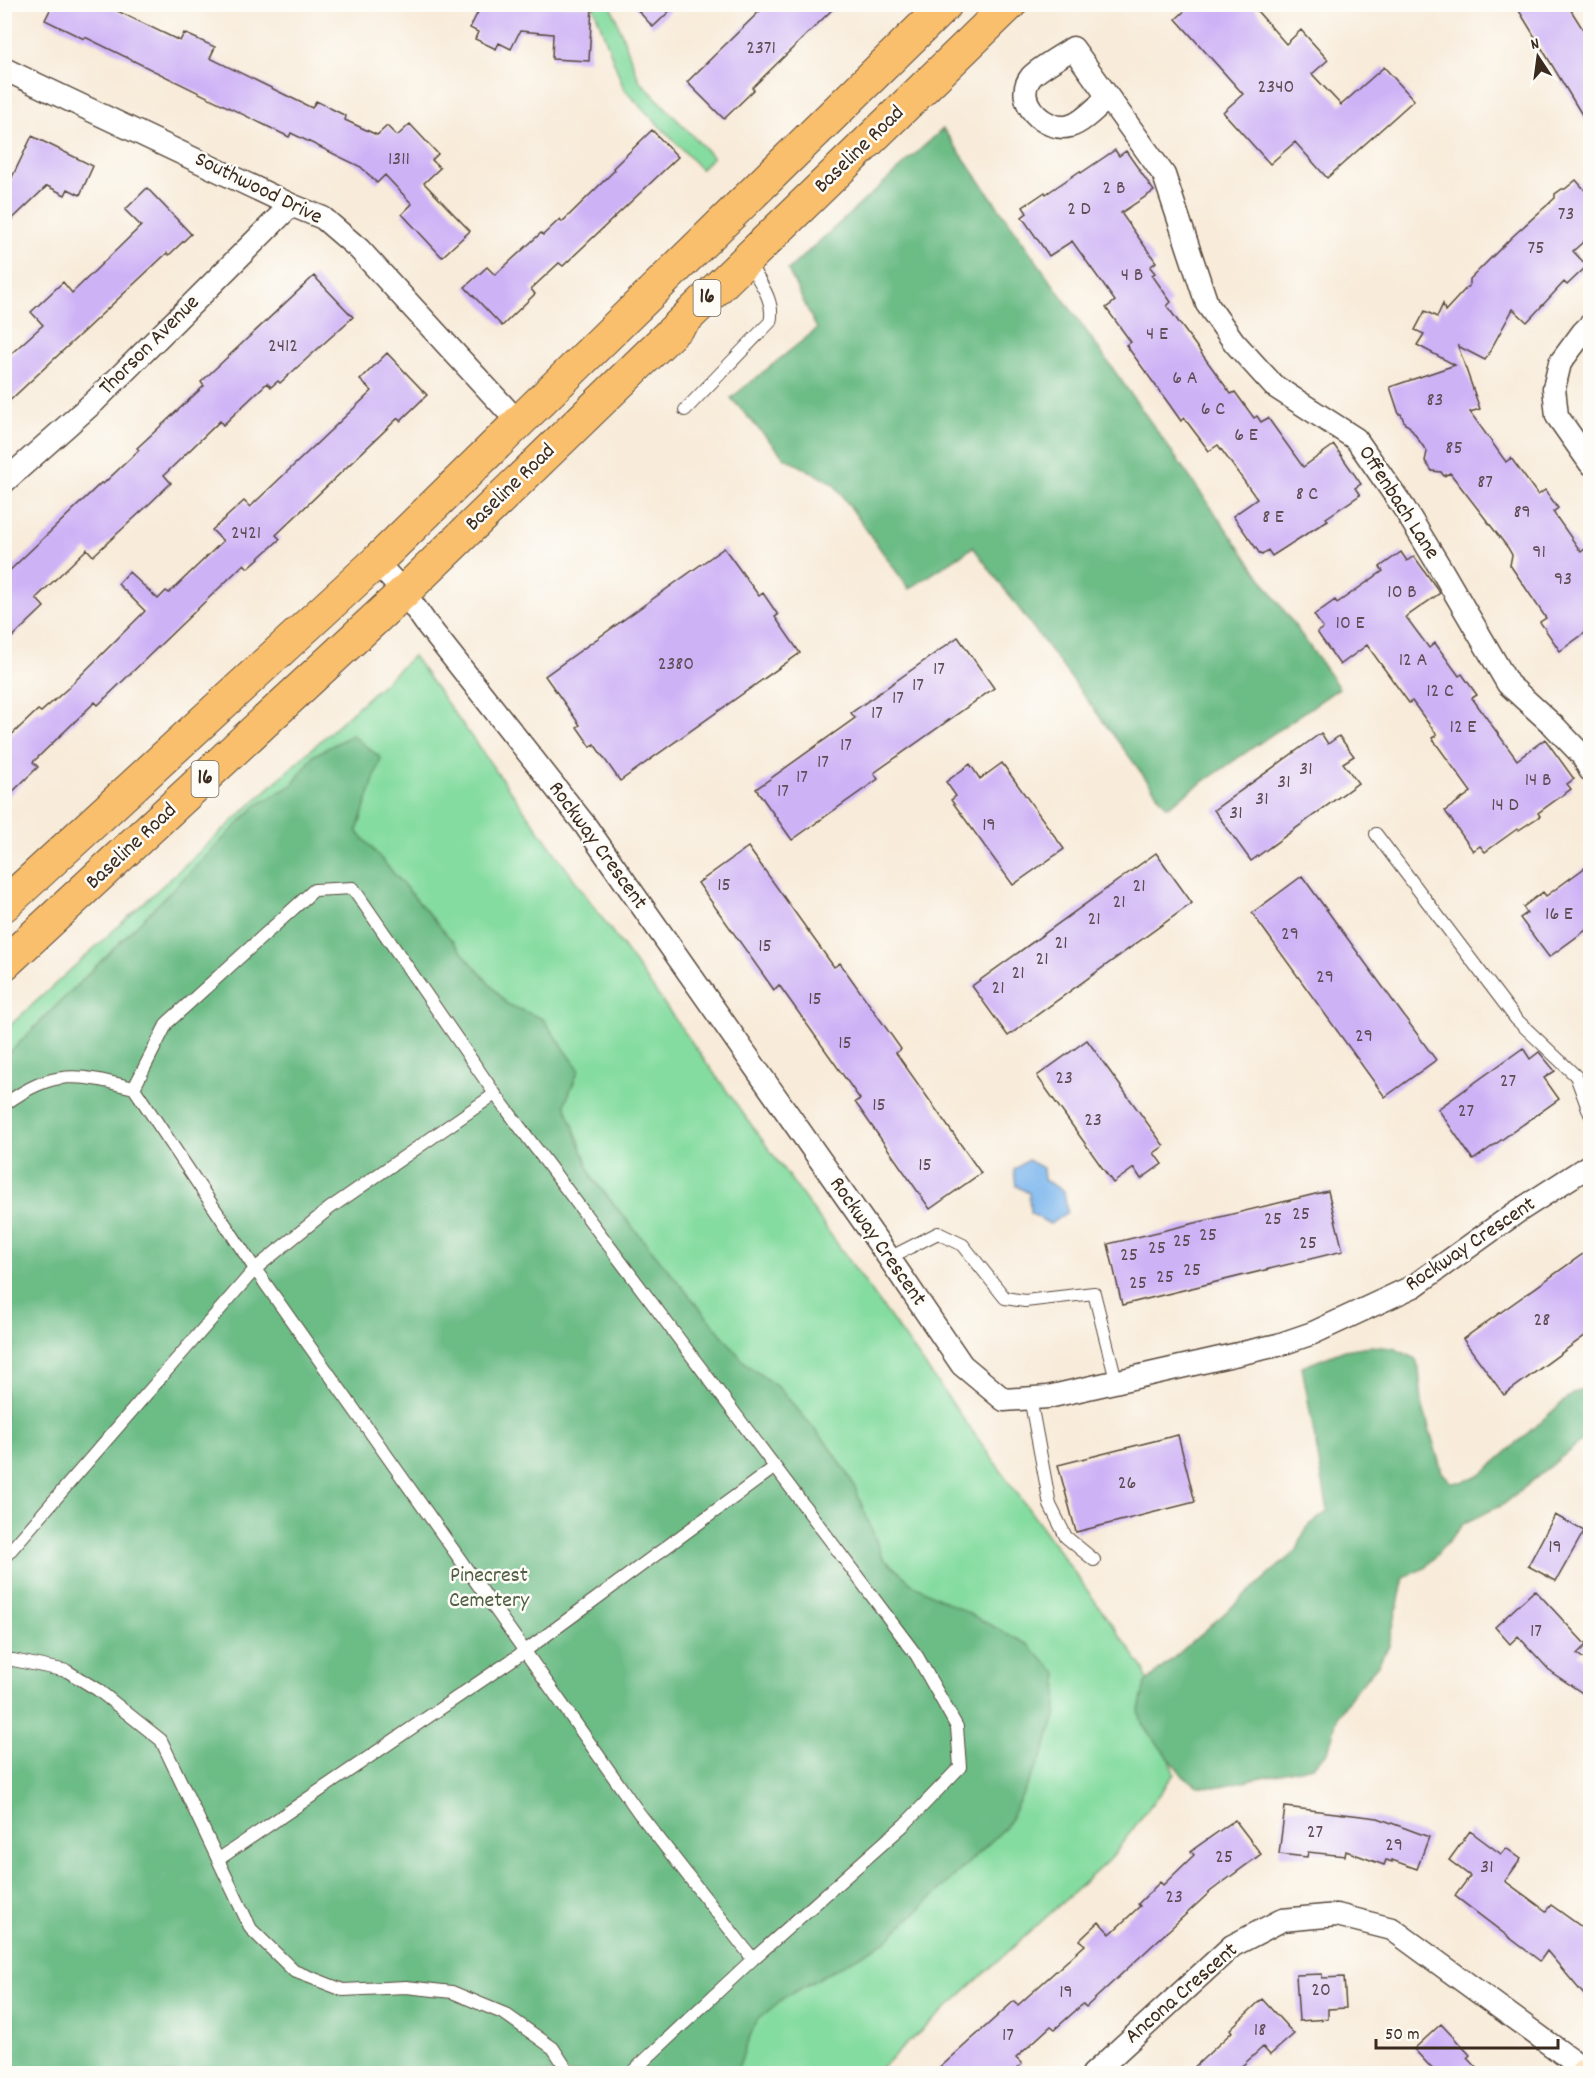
<svg xmlns="http://www.w3.org/2000/svg" width="1595" height="2078" font-family="Dekko,sans-serif">
<style>
.green{fill:#85dca0;stroke:#60835f;stroke-width:1.5}
.forest{fill:#6cbc86;stroke:#547352;stroke-width:1.5}
.water{fill:#7eb7ee;stroke:#5c7086;stroke-width:1.5}
.building{fill:#ceb2f6}
.lines{fill:none;stroke-linecap:round;stroke-linejoin:round}
.lane-casing{stroke:#57473a;stroke-width:14}
.street-casing{stroke:#57473a;stroke-width:25}
.secondary-casing{stroke:#57473a;stroke-width:35}
.primary-casing{stroke:#57473a;stroke-width:35}
.lane{stroke:#fff;stroke-width:12}
.street{stroke:#fff;stroke-width:22}
.secondary{stroke:#fde5c4;stroke-width:33}
.primary{stroke:#f9bf6c;stroke-width:33}
.labels{text-anchor:middle;dominant-baseline:central;stroke-width:5;stroke-linejoin:round;paint-order:stroke}
.number-label{font-size:20px;fill:#604c54}
.shield{fill:#fdfcf7;stroke:#75695f;stroke-width:1.5}
.shield-label{font-size:21px;font-weight:bold;fill:#3b2a1e}
.street-label{font-size:22px;fill:#3b2a1e;stroke:#fdfcf7}
.park-label{font-size:22px;fill:#515f45;stroke:#fdfcf7}
</style>
<rect width="100%" height="100%" fill="#fdfcf7"/>
<filter id="ink" filterUnits="userSpaceOnUse"><feTurbulence type="fractalNoise" baseFrequency=".0167" numOctaves="2"/><feDisplacementMap in="SourceGraphic" scale="12" xChannelSelector="R" yChannelSelector="G"/><feConvolveMatrix kernelMatrix="1 2 1 2 8 2 1 2 1" color-interpolation-filters="sRGB"/></filter>
<filter id="wash" filterUnits="userSpaceOnUse"><feTurbulence type="fractalNoise" baseFrequency=".008" numOctaves="4" result="noise"/><feDisplacementMap in="SourceGraphic" scale="24" xChannelSelector="R" yChannelSelector="G"/><feGaussianBlur stdDeviation="1.35" result="paint"/><feColorMatrix in="noise" values="0 0 0 0 0 0 0 0 0 0 0 0 0 0 0 0 0 1.4 0 .05"/><feComposite in="paint" operator="in"/></filter>
<g filter="url(#wash)">
<rect width="100%" height="100%" fill="#f8ebd9"/>
<path class="green" d="M593,5H611L639,80L713,157L701,169L624,89Z
M413,656L1144,1669L1174,1774L1111,1858L875,2073L5,2074V1030Z"/>
<path class="forest" d="M943,129L1339,688L1167,807L973,547L909,589L833,483L785,458L731,398L817,329L788,270Z
M352,735L381,758L357,831L507,1004L543,1019L579,1069L565,1104L593,1179L746,1364L779,1388L831,1448L853,1483L883,1558L914,1585L1027,1644L1058,1674L1057,1713L1044,1752L1006,1827L885,1942L785,1997L756,2021L736,2073L5,2074V1057L257,805L292,785L314,755Z
M1369,1346L1393,1348L1415,1358L1419,1369L1422,1404L1442,1472L1451,1482H1464L1484,1472L1572,1394L1585,1388L1590,1383V1434L1504,1504L1464,1523L1425,1568L1404,1577L1389,1646L1377,1666L1353,1693L1338,1715L1328,1752L1313,1766L1215,1787L1198,1786L1184,1777L1143,1726L1139,1711L1145,1683L1297,1550L1306,1528L1328,1511L1302,1367L1345,1350Z"/>
<path class="water" d="M1028,1160L1043,1168L1044,1180L1064,1191L1067,1212L1050,1224L1030,1213L1029,1193L1016,1186L1014,1170Z"/>
<g id="blocks">
<path class="building" d="M53,4H115L113,9L180,41L184,33L215,47L210,58L312,108L316,101L346,116L345,120L377,135L387,126L397,136L410,124L438,154L432,160L440,168L424,183L470,231L442,257L402,214L412,204L385,175L377,183L361,167L291,133L289,137L85,37L84,39L45,20Z
M482,4L592,6L589,61L552,59L553,34L520,31L511,49L499,43L496,49L475,39L478,32L470,28Z
M632,4H677L653,27Z
M767,4H838L752,88L754,90L724,119L687,82Z
M1192,4H1251L1286,44L1301,30L1328,60L1312,74L1341,105L1384,67L1414,100L1327,178L1295,142L1270,164L1223,112L1243,94L1176,19Z
M1515,4H1567L1584,31L1590,27V128Z
M652,130L678,157L563,266L559,263L531,289L535,294L502,326L465,287L487,267L495,275L541,233L543,235L560,219L562,222L615,170L613,168Z
M32,136L93,166L80,195L68,189L65,195L47,186L4,227V194Z
M1115,150L1119,156L1126,151L1154,191L1121,213L1156,262L1150,267L1155,273L1152,275L1171,302L1167,306L1231,394L1235,392L1254,418L1257,416L1261,422L1268,418L1303,467L1334,445L1361,484L1355,488L1360,495L1326,518L1328,520L1272,556L1268,550L1262,555L1260,554L1233,516L1257,499L1218,445L1209,451L1184,418L1181,421L1169,404L1126,345L1131,342L1106,308L1115,301L1072,241L1049,256L1022,217L1027,213L1023,207L1045,192L1046,194L1080,171L1081,173Z
M1576,180L1590,196V236L1573,251L1587,266L1567,285L1564,282L1527,322L1513,309L1485,360L1458,346L1480,409L1470,412L1506,462L1511,458L1538,495L1545,490L1558,508L1553,512L1581,552L1590,545V629L1560,651L1540,622L1546,618L1510,565L1512,555L1508,548L1450,473L1444,476L1441,472L1432,471L1425,461L1427,452L1409,426L1405,424L1401,414H1399L1390,387L1455,365L1417,345L1424,334L1415,330L1425,311L1437,317L1443,304L1445,311L1470,284V279L1513,236L1555,198V194L1562,189H1565Z
M147,188L191,234L169,255L167,253L4,406V360L43,325L31,312L63,282L72,293L141,226L125,210Z
M314,276L353,317L280,383L278,381L271,387L267,383L223,425L220,421L164,475L171,483L145,508L93,556L87,549L36,598L44,607L4,645V576L101,483L103,484L139,450L137,448L204,386L201,382Z
M387,353L427,395L400,421L398,418L276,535L280,539L248,568L244,564L98,705L95,702L33,762L38,767L4,800V742L38,710L41,712L67,689L145,611L118,584L129,572L158,599L166,591L169,593L223,541L212,530L244,501L250,507L372,391L360,380Z
M724,548L759,596L763,593L778,615L775,617L800,653L620,781L594,744L591,747L577,727L580,725L545,676Z
M1401,552L1407,561L1414,556L1440,593L1406,617L1429,648L1435,643L1459,676L1462,674L1477,695L1472,698L1517,760L1545,739L1574,779L1567,784L1571,789L1538,813L1540,816L1519,830L1517,829L1485,852L1480,846L1473,851L1445,811L1471,792L1432,738L1437,735L1412,701L1409,703L1367,645L1340,665L1317,632L1323,628L1314,615L1335,600L1337,603L1383,571L1380,567Z
M958,637L994,688L874,773L878,779L792,840L756,789L855,718L851,713Z
M1321,733L1328,744L1339,736L1354,756L1343,763L1358,783L1251,861L1214,810Z
M1002,763L1064,849L1013,885L951,800L956,796L946,782L970,764L980,779Z
M748,847L834,967L840,963L901,1049L896,1053L981,1173L930,1209L855,1102L860,1099L779,985L774,990L698,883Z
M1156,853L1192,903L1008,1036L972,986Z
M1590,864V927L1549,957L1520,918L1527,913L1523,907L1543,892L1546,896Z
M1302,876L1436,1060L1385,1097L1252,913Z
M1087,1040L1164,1146L1154,1153L1162,1164L1141,1179L1134,1168L1113,1183L1037,1076Z
M1523,1048L1530,1059L1539,1052L1555,1071L1544,1078L1559,1099L1473,1160L1438,1109Z
M1328,1191L1343,1251L1122,1305L1108,1244Z
M1590,1249V1332L1504,1395L1463,1339Z
M1178,1435L1195,1502L1076,1532L1058,1465Z
M1555,1515L1584,1531L1556,1581L1528,1566Z
M1535,1590L1586,1645L1577,1654L1590,1663V1698L1551,1672L1518,1636L1510,1644L1495,1627Z
M1285,1807L1378,1818L1429,1837L1417,1869L1392,1860V1862L1386,1860L1384,1865L1346,1851L1345,1856L1308,1852L1307,1857L1279,1854Z
M1235,1820L1261,1854L1211,1891L1086,2007L1083,2004L1055,2029L1051,2026L1016,2058L1022,2064L1012,2073H934L1014,2001L1018,2005L1085,1945L1080,1940L1099,1922L1110,1934L1140,1906L1138,1904L1160,1882L1163,1885L1194,1855L1191,1851Z
M1470,1831L1501,1854L1506,1848L1521,1859L1505,1881L1546,1911L1551,1905L1590,1933V2002L1547,1951L1540,1961L1455,1896L1470,1876L1449,1860Z
M1322,1974V1978L1344,1977L1346,2008L1328,2009V2019L1299,2021L1296,1975Z
M1262,1999L1294,2034L1270,2055L1263,2047L1234,2073H1188L1232,2032L1230,2029Z
M1441,2024L1470,2055L1467,2058L1481,2073H1436L1414,2049Z"/>
</g>
</g>
<g filter="url(#ink)">
<use href="#blocks" fill-opacity="0" stroke="#57473a" stroke-width="1.5"/>
<g class="lines">
<defs>
<path id="lane" d="M685,410L770,322C776,301 758,280 748,262
M1376,834L1516,1019L1576,1076L1590,1114
M134,1088L167,1023L314,890L353,888L495,1094L917,1656L957,1727L960,1767L905,1824L753,1959L630,2074
M4,1105C54,1068 78,1074 134,1088L255,1269L639,1813L753,1959
M889,1258L938,1233L963,1245L1005,1298L1025,1301L1094,1293L1116,1380
M1030,1398L1050,1505L1066,1537L1094,1560
M4,1558L255,1269L330,1208L495,1094
M4,1661L13,1660L67,1671L98,1690L161,1740L251,1929L294,1971L343,1990L406,1987L452,1992L505,2014L553,2048L570,2074
M219,1859L525,1651L775,1467"/>
<path id="street" d="M4,69L291,205L323,218L359,249L518,422
M1107,98C1098,106 1082,123 1070,126C1046,133 1012,101 1031,77C1038,69 1063,55 1073,48L1164,175L1207,304L1234,342L1274,386L1356,439L1404,508L1441,569L1508,684L1554,726L1582,755L1590,770
M1590,325L1583,332L1560,363L1554,388L1557,416L1590,463
M4,482L95,401L291,205
M376,562L404,592L425,622L585,825L889,1258L962,1365L1004,1400L1048,1397L1278,1345L1313,1333L1414,1286L1517,1212L1590,1165
M1093,2074L1232,1946L1282,1920L1337,1915L1392,1929L1588,2072L1590,2070"/>
<path id="secondary" d="M1587,2074H1589"/>
<path id="primary" d="M4,905L376,562L946,4
M4,964L404,592L1010,4"/>
</defs>
<use href="#lane" class="lane-casing"/>
<use href="#street" class="street-casing"/>
<use href="#secondary" class="secondary-casing"/>
<use href="#primary" class="primary-casing"/>
<use href="#lane" class="lane"/>
<use href="#street" class="street"/>
<use href="#secondary" class="secondary"/>
<use href="#primary" class="primary"/>
</g>
</g>
<g class="labels">
<g class="number-label">
<text x="761" y="49">2371</text>
<text x="1276" y="88">2340</text>
<text x="399" y="160">1311</text>
<text x="1114" y="189">2 B</text>
<text x="1079" y="210">2 D</text>
<text x="1566" y="215">73</text>
<text x="1536" y="249">75</text>
<text x="1132" y="276">4 B</text>
<text x="1157" y="335">4 E</text>
<text x="283" y="347">2412</text>
<text x="1185" y="379">6 A</text>
<text x="1435" y="401">83</text>
<text x="1213" y="410">6 C</text>
<text x="1246" y="436">6 E</text>
<text x="1454" y="449">85</text>
<text x="1485" y="483">87</text>
<text x="1307" y="495">8 C</text>
<text x="1522" y="513">89</text>
<text x="1273" y="518">8 E</text>
<text x="246" y="534">2421</text>
<text x="1539" y="553">91</text>
<text x="1563" y="580">93</text>
<text x="1402" y="593">10 B</text>
<text x="1350" y="624">10 E</text>
<text x="1413" y="661">12 A</text>
<text x="676" y="665">2380</text>
<text x="939" y="670">17</text>
<text x="918" y="686">17</text>
<text x="1440" y="692">12 C</text>
<text x="898" y="699">17</text>
<text x="877" y="714">17</text>
<text x="1463" y="728">12 E</text>
<text x="846" y="746">17</text>
<text x="823" y="763">17</text>
<text x="1306" y="770">31</text>
<text x="802" y="778">17</text>
<text x="1538" y="781">14 B</text>
<text x="1284" y="783">31</text>
<text x="783" y="792">17</text>
<text x="1262" y="800">31</text>
<text x="1505" y="806">14 D</text>
<text x="1236" y="814">31</text>
<text x="989" y="826">19</text>
<text x="724" y="886">15</text>
<text x="1139" y="887">21</text>
<text x="1119" y="903">21</text>
<text x="1559" y="915">16 E</text>
<text x="1094" y="920">21</text>
<text x="1290" y="935">29</text>
<text x="1061" y="944">21</text>
<text x="765" y="947">15</text>
<text x="1042" y="960">21</text>
<text x="1018" y="974">21</text>
<text x="1325" y="978">29</text>
<text x="998" y="989">21</text>
<text x="815" y="1000">15</text>
<text x="1364" y="1037">29</text>
<text x="845" y="1044">15</text>
<text x="1064" y="1079">23</text>
<text x="1508" y="1082">27</text>
<text x="879" y="1106">15</text>
<text x="1466" y="1112">27</text>
<text x="1093" y="1121">23</text>
<text x="925" y="1166">15</text>
<text x="1301" y="1215">25</text>
<text x="1273" y="1220">25</text>
<text x="1208" y="1236">25</text>
<text x="1182" y="1242">25</text>
<text x="1308" y="1244">25</text>
<text x="1157" y="1249">25</text>
<text x="1129" y="1256">25</text>
<text x="1192" y="1271">25</text>
<text x="1165" y="1278">25</text>
<text x="1138" y="1284">25</text>
<text x="1542" y="1321">28</text>
<text x="1127" y="1484">26</text>
<text x="1555" y="1548">19</text>
<text x="1536" y="1632">17</text>
<text x="1315" y="1833">27</text>
<text x="1394" y="1846">29</text>
<text x="1224" y="1858">25</text>
<text x="1487" y="1868">31</text>
<text x="1174" y="1898">23</text>
<text x="1321" y="1991">20</text>
<text x="1066" y="1993">19</text>
<text x="1260" y="2031">18</text>
<text x="1008" y="2036">17</text>
</g>
<g class="shield">
<rect x="693.5" y="280" width="27" height="36" rx="4.5"/>
<rect x="191.5" y="761" width="27" height="36" rx="4.5"/>
</g>
<g class="shield-label">
<text x="707" y="298">16</text>
<text x="205" y="779">16</text>
</g>
<g class="street-label">
<text transform="translate(860 150) rotate(-44)">Baseline Road</text>
<text transform="translate(258 189) rotate(26)">Southwood Drive</text>
<text transform="translate(150 346) rotate(-45)">Thorson Avenue</text>
<text transform="translate(511 488) rotate(-44)">Baseline Road</text>
<text transform="translate(1398 503) rotate(57)">Offenbach Lane</text>
<text transform="translate(597 846) rotate(54)">Rockway Crescent</text>
<text transform="translate(132 847) rotate(-43)">Baseline Road</text>
<text transform="translate(877 1242) rotate(55)">Rockway Crescent</text>
<text transform="translate(1471 1245) rotate(-34)">Rockway Crescent</text>
<text transform="translate(1182 1994) rotate(-41)">Ancona Crescent</text>
</g>
<g class="park-label">
<text x="489" y="1576">Pinecrest<tspan x="489" dy="25">Cemetery</tspan></text>
</g>
</g>
<rect width="1595" height="2078" fill="none" stroke="#fdfcf7" stroke-width="24"/>
<g transform="translate(1538 57) rotate(347)" stroke="#fdfcf7" stroke-width="4.5" paint-order="stroke">
<path d="M0-4.5L10 22L0 15L-10 22Z" fill="#3b2a1e"/>
<text y="-9" font-size="16" font-weight="bold" text-anchor="middle" fill="#3b2a1e">N</text>
</g>
<path d="M1376 2039v9h182v-9" fill="none" stroke="#3b2a1e" stroke-width="3"/>
<text x="1385" y="2039" font-size="18" fill="#3b2a1e" stroke="#fdfcf7" stroke-width="4.5" paint-order="stroke">50 m</text>
</svg>
